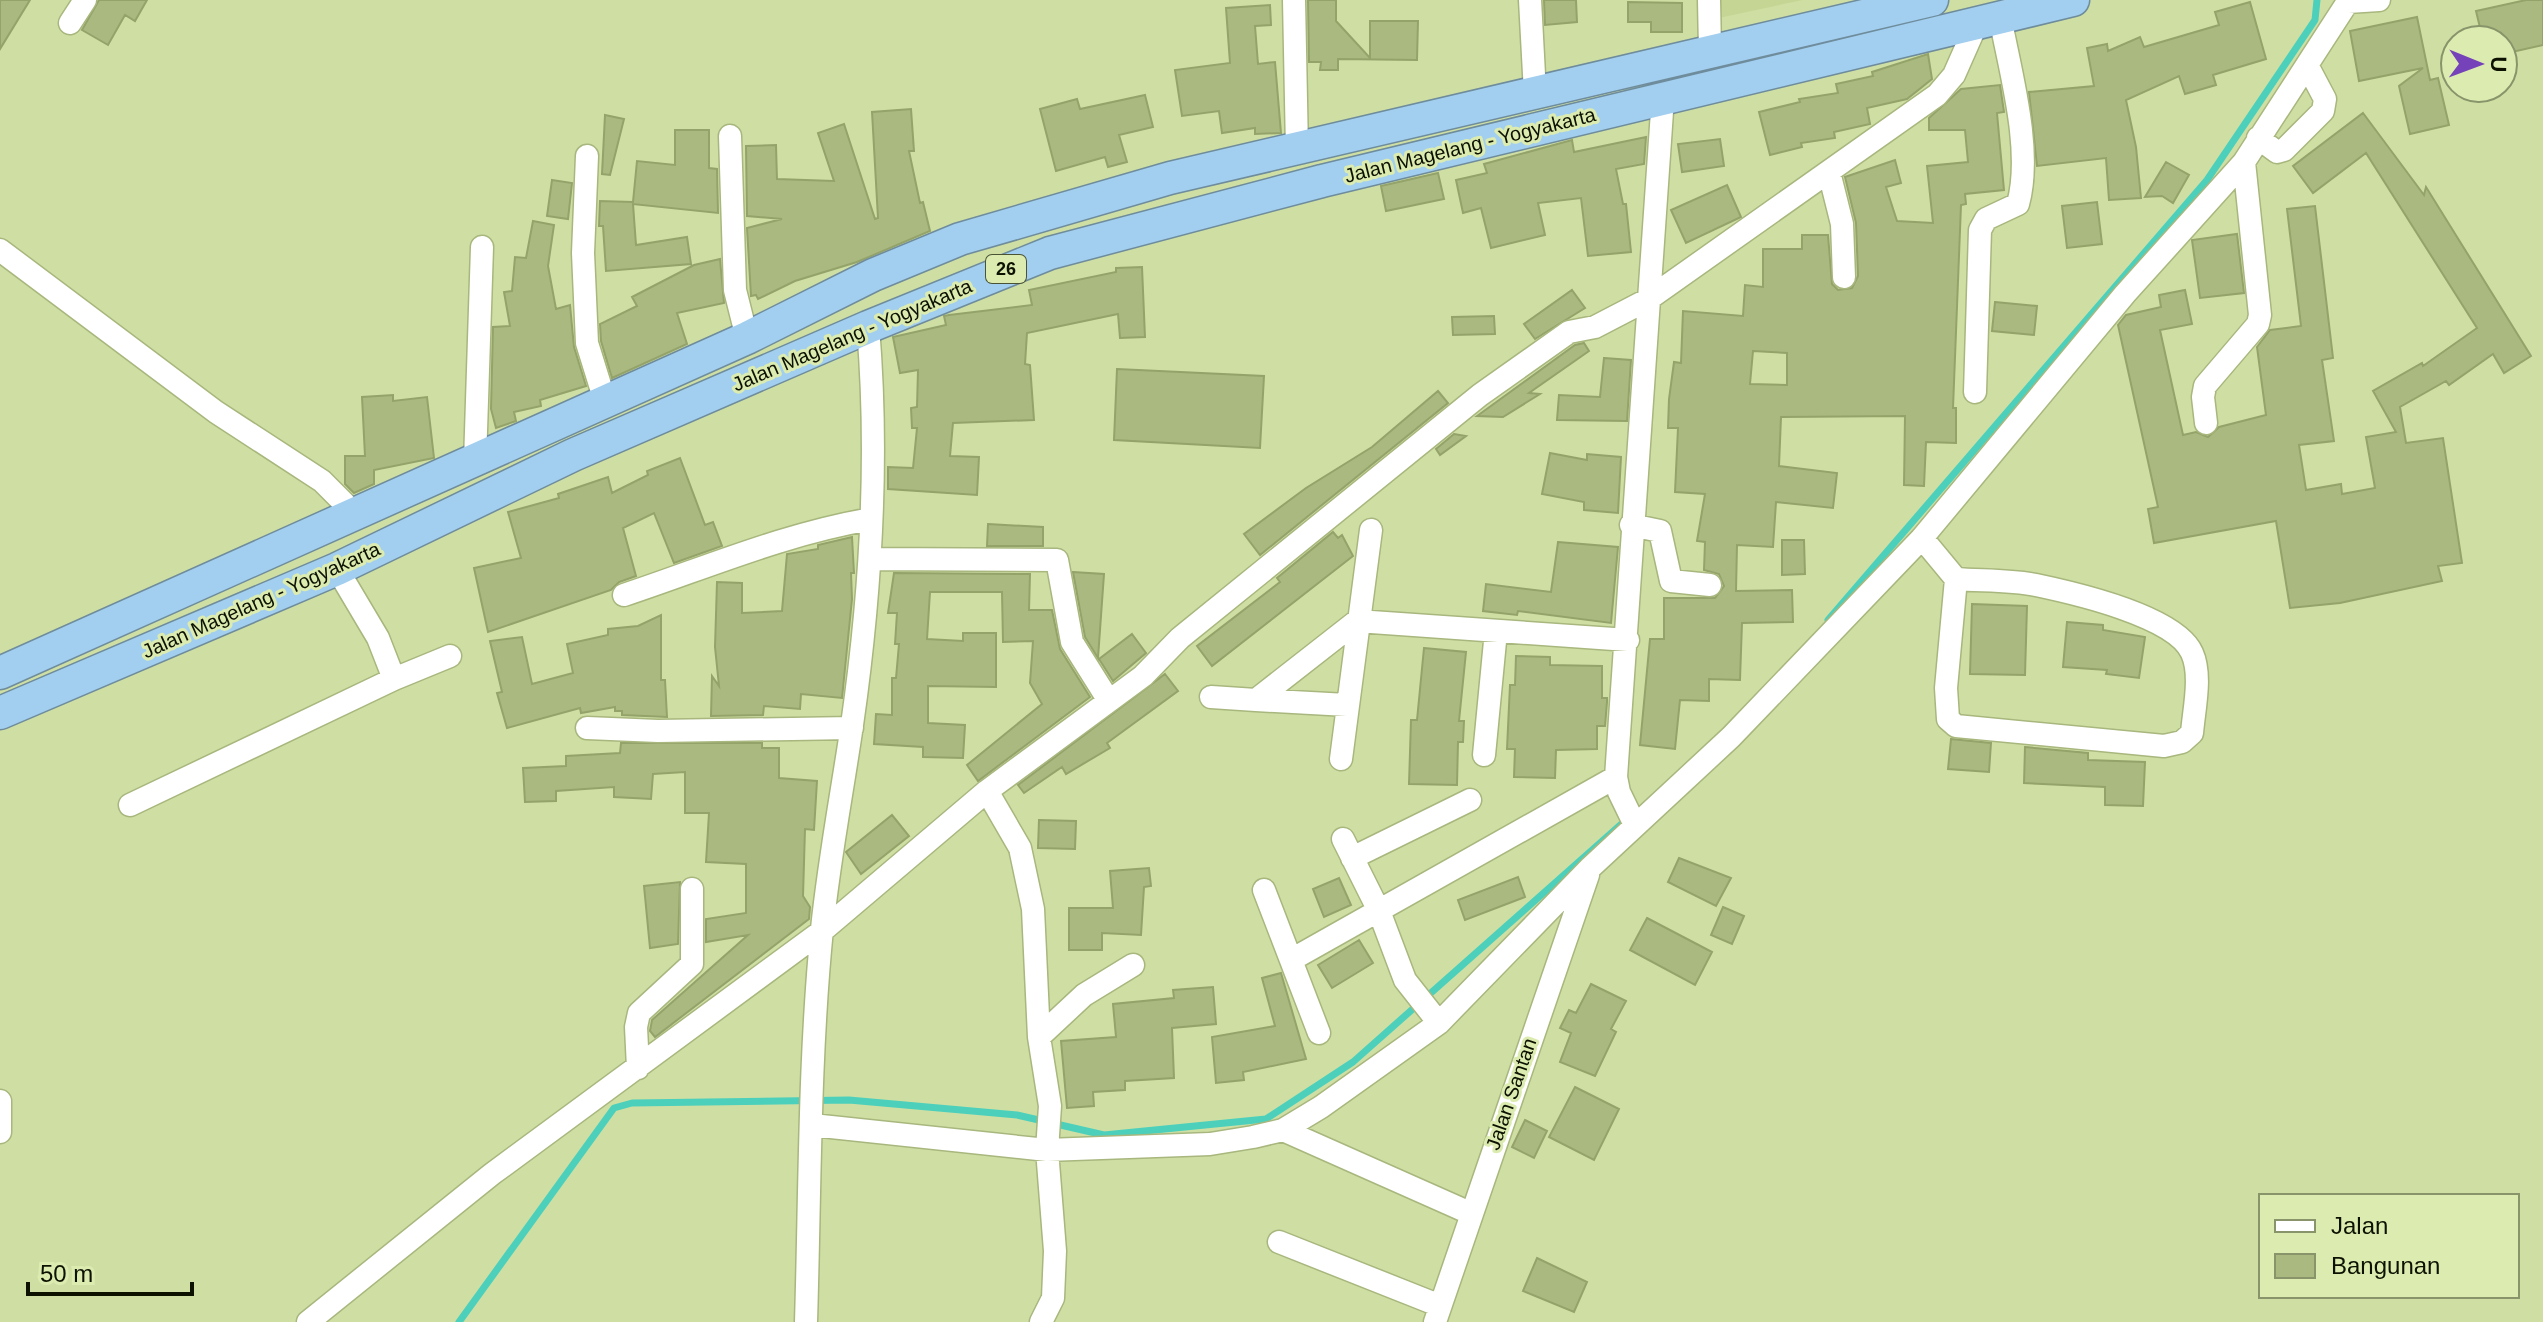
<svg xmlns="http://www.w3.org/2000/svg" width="2543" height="1322" font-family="Arial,sans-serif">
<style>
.built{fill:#c5d694}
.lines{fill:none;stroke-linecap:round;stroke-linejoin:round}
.stream{stroke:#4dd0bb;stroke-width:7}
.building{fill:#aab97f;stroke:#94a36a;stroke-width:2;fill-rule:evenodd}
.minor-casing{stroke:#a8b77d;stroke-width:25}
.highway-casing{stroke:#6e8c9b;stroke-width:35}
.minor{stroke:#fff;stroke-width:22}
.highway{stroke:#a2ceef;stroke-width:32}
.labels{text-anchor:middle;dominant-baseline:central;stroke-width:6;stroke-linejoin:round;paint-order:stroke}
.shield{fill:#dcecb1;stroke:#4b5335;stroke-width:2}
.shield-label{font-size:18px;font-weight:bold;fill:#0d1100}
.street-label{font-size:20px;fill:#0d1100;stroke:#dcecb1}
</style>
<rect width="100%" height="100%" fill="#cfdfa4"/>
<path class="built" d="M1718,0H1803L1719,18Z"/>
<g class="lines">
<path class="stream" d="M1828,620L2207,180L2315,20L2317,0
M459,1322L614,1108L632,1103L849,1100L1017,1115L1104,1135L1266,1119L1353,1062L1627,819"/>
</g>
<path class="building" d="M0,0H30L0,49Z
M99,0H147L135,21L125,15L108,45L82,30Z
M1308,0H1336V21L1370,58V21H1418L1417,60L1338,59V70H1320L1321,62H1309Z
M1544,0H1576L1577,22L1545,25Z
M2526,0H2543V45L2503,54V40H2483L2476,11Z
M1628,2L1682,3V32H1651V22H1628Z
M2250,2L2266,59L2213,75L2216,85L2185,94L2179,76L2126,100L2136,147L2141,198L2109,200L2106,158L2037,166L2029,92L2094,86L2087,48L2107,44L2108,51L2140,37L2144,47L2219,25L2215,12Z
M1270,5L1271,25L1255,26L1258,64L1275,62L1281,133L1255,134V128L1222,133L1219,111L1182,116L1175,70L1230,63L1226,8Z
M2417,17L2430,80L2438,78L2449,125L2410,134L2399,86L2423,68L2359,81L2350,31Z
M1928,54L1932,79L1907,99L1867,108L1870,124L1834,132L1835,138L1801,143L1802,147L1770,155L1759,112L1800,102L1799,99L1838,93L1836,84L1873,76L1872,72Z
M2000,85L2004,112L1997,113L2004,190L1965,194L1966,204L1961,205L1953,408H1956V443L1926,442L1924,486L1904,485L1905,416L1781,417L1779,466L1837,473L1833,508L1776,502L1773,547L1737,545L1736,591L1792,590L1793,622L1742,623L1740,680L1709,679V701L1680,700L1675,749L1640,745L1650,639H1664V598H1715L1724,586L1719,574L1704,570L1705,542L1697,541L1705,494L1675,492L1678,428H1668L1669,399L1674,362L1681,363L1683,311L1743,316L1745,285L1763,287V249H1802V235H1828L1832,284L1838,290L1852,288L1858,276L1856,223L1845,177L1895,160L1901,183L1886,187L1897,221L1933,223L1927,166L1968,162L1965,130H1929V118L1961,89ZM1753,351L1787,353V385L1750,384Z
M1145,95L1153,127L1119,135L1127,162L1108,167L1105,157L1056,171L1040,109L1077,99L1080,109Z
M911,109L914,151H909L920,203L923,202L930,231L857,262L795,281L758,299L756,295L751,296L747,228L782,219L747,216L746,146L776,145L777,179L834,181L818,133L844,124L875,219L878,218L872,112Z
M2363,113L2424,195L2426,187L2531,356L2504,373L2493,354L2449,385L2446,381L2400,407L2406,443L2443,438L2462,563L2438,566L2442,581L2340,603L2290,608L2276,521L2154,543L2148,509L2158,507L2118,325L2126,315L2161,307L2159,295L2185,290L2192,324L2160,330L2183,435L2196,432L2208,437L2219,427L2266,415L2257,347L2270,330L2301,326L2287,209L2315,206L2333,358L2322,360L2334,441L2299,445L2306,490L2341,484L2342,494L2375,488L2366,437L2396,432L2373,391L2422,363L2423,366L2477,328L2366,153L2313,193L2293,166Z
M605,115L624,119L610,175L602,174Z
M675,130H709V168L717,169L718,213L633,204L636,245L687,237L691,264L606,271L603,226H599L600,201L633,202L637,161L675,165Z
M1646,137L1644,164L1616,169L1623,204H1626L1631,252L1588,256L1581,198L1538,203L1545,235L1491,248L1481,208L1463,213L1456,180L1487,173L1484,164L1572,140L1574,152Z
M1720,139L1724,166L1682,172L1678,144Z
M2166,162L2189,175L2173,203L2162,196L2145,197Z
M1438,173L1444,199L1386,211L1381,186Z
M552,180L572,183L568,219L547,216Z
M1727,185L1741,217L1686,243L1671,210Z
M2097,202L2102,244L2067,248L2062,206Z
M533,221L554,225L548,266L556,309L570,305L574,347L586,386L540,400L541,406L514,412L516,421L496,428L491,409L493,327L510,326L504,292L512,291L515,257L526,258Z
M2237,234L2244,293L2200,298L2192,240Z
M720,259L724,303L677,313L687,344L612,378L601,341L600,324L637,306L632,297L694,265Z
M1142,267L1145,337L1120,338L1118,314L1027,333L1025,364L1030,365L1034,420L953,423L950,456L979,457L977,495L888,489V467L913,468L917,428H912L911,408L917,407L918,370L900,373L893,337L946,325L944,316L949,315L1032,305L1029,290L1116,272V268Z
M1572,290L1585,308L1535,339L1524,324Z
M1995,302L2037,306L2034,335L1992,331Z
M1494,316L1495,334L1453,335L1452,317Z
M1584,343L1589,351L1529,393L1540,394L1503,417L1477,416L1575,345Z
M1604,358L1631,360L1627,421L1557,420L1559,395L1600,397Z
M1117,369L1264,376L1260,448L1114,440Z
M1438,391L1448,403L1260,555L1244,534L1306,488L1372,447Z
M393,395V401L427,397L434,458L374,470V484L354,493L345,484V456H365L362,397Z
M1454,434L1466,436L1440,455L1436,449Z
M1550,453L1587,460V454L1621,457L1618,513L1584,510V502L1542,494Z
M680,458L705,525L713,522L722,546L674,563L654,513L623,528L636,576L619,582L611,590L488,632L474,568L521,558L508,512L559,498L558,494L608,477L612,493L648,475L647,471Z
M988,524L1043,527V546H987Z
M1333,532L1338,538L1342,535L1353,556L1212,666L1197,646L1280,582L1277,578Z
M852,537L854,573H851L852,599L842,698L801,694L800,709L764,706L763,715L711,716L712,676L719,686L715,647L717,582L742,583V613L782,611L787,554L818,549V545Z
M1782,540H1804L1805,574L1782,575Z
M1558,542L1618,547L1611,623L1518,611L1517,615L1483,611L1486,584L1551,592Z
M1073,572L1104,574L1098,658L1085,637Z
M894,573L1030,574L1029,610H1052L1060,649L1090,697L978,781L967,765L1042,704L1030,683L1033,641L1003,642L1002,592H930L927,639L963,641V633H996V687L928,686V723L965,725L963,758L923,757V747L874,744L876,714L892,715V678H896L899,644H895L897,613H888Z
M1972,604L2027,606L2025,675L1970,674Z
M661,615V680H665L667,717L622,715V711H615V707L581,713L580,708L507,728L497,693L502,692L490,641L522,637L532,684L573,673L567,644L608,635V629L638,626Z
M2067,622L2103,625V630L2145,637L2139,678L2106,674L2107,670L2063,667Z
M1132,634L1146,653L1113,681L1099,659Z
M1424,648L1466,652L1459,721H1464L1463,742H1458L1457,785L1409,784L1411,720H1417Z
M1516,656L1550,657V665L1602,666V698H1607V702L1605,726H1597V749L1556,750L1555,778L1514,777L1515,749H1507L1510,685H1515Z
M1165,674L1178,691L1107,743L1110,748L1066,774L1062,767L1024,793L1018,785Z
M1951,739L1991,743L1989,772L1948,769Z
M621,743H762V748H779V778L817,781L814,830L805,829L803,896L810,907L809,919L655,1037L650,1031L652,1020L748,935L706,942V919L746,913V864L706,862L709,813H685V772L653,774L651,799L614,797V787L556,791V801L525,802L523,768L566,766V756L620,753Z
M2025,747L2088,753V760L2145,762L2143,806L2105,805V787L2024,783Z
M892,815L909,836L861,874L846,852Z
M1039,820L1076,821L1075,849L1038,848Z
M1679,858L1731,878L1716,906L1668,882Z
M1149,868L1151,886L1144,887L1141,935L1102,933V950H1069V908H1113L1110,871Z
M1518,877L1525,897L1465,920L1458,900Z
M1339,878L1351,905L1324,917L1313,889Z
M680,882L678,944L650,948L644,886Z
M1723,907L1744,916L1732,944L1711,935Z
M1647,918L1712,952L1695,985L1630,950Z
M1359,940L1373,963L1332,988L1318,965Z
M1281,973L1306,1059L1243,1072L1244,1080L1216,1083L1212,1037L1275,1026L1262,978Z
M1591,984L1626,1001L1611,1029L1616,1032L1595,1076L1560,1062L1571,1033L1560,1028L1569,1010L1576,1013Z
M1213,987L1216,1024L1172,1028L1174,1078L1125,1081V1090L1093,1092L1094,1106L1067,1108L1061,1041L1116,1037L1113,1004L1174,998L1173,990Z
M1575,1087L1619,1109L1594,1160L1549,1137Z
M1525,1120L1547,1131L1534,1158L1512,1147Z
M1537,1258L1587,1282L1574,1312L1523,1291Z"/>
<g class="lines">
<defs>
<path id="minor" d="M1294,0L1297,150
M1530,0L1535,93
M1709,0L1710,50
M2348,2L2379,0
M70,23L85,0
M730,136L735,290L747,338
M2258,138L2277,152L2284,150L2323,111L2325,99L2307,65
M587,156L583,253L587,343L605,401
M1829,172L1842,224L1844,277
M0,250L216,412L322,481L356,515
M1975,392L1980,230L1986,219L2018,204C2033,150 2010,71 2000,17
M2206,423L2203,397L2205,386L2258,324L2260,315L2244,162
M475,462L482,247
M1631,525L1660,531L1671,581L1710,585
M1922,538L1956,579
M870,559L1057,560L1072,642L1109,701
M337,569L378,638L394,679L450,656
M1956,579C1982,581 2010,580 2036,585C2074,593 2176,616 2192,653C2202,675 2194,709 2192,733L2182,742L2164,746L1956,726L1948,719L1946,688Z
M624,595C708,567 784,534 871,519
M1211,697L1256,700L1357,621L1628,640
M1256,700L1347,705
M587,728L658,731L852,728
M1484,755L1496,631
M1341,759L1371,530
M987,791L1020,848L1033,909L1039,1037L1050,1106L1047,1150L1055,1251L1053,1298L1041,1322
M130,805L394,679
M1635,825L1619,792L1616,777L1663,97
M1343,839L1379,911L1405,980L1439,1023
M1352,858L1470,800
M1264,890L1319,1033
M1291,960L1616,777
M1039,1037L1084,995L1133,965
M638,1068L636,1027L639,1013L692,964V889
M0,1101V1132
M812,1125L1047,1150L1210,1144L1253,1137L1283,1130L1321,1107L1439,1023L1591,867L1731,737L1922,538L2125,294L2244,162L2349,0
M1283,1130L1470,1213
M1279,1242L1438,1305
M308,1322L492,1174L822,931L987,791L1143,676L1180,638L1480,395L1569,332L1595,327L1647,300L1937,95L1954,75L1977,23
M806,1322C810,1191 809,1059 822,929C829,860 842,793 852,725C871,593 879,459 868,327
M1435,1322L1588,875"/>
<path id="highway" d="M0,673L747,338L873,275L960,239L1170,178L1932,0
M0,713L337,569L573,455L868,327L1050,253L1322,181L2073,0"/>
</defs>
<use href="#minor" class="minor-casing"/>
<use href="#highway" class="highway-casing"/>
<use href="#minor" class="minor"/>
<use href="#highway" class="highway"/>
</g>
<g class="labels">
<rect class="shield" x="986" y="255" width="40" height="28" rx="6"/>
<g class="shield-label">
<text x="1006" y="269">26</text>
</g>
<g class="street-label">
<text transform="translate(1470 145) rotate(-14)">Jalan Magelang - Yogyakarta</text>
<text transform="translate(852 335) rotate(-23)">Jalan Magelang - Yogyakarta</text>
<text transform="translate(261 600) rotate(-24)">Jalan Magelang - Yogyakarta</text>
<text transform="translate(1511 1094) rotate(-71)">Jalan Santan</text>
</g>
</g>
<rect x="2259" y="1194" width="260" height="104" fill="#dcecb1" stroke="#89946a" stroke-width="2"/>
<rect x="2275" y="1220" width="40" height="12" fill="#ffffff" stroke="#89946a" stroke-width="2"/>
<text x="2331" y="1234" font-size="24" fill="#0d1100">Jalan</text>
<rect x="2275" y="1254" width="40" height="24" fill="#aab97f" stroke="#89946a" stroke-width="2"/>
<text x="2331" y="1274" font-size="24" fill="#0d1100">Bangunan</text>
<g transform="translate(2479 64) rotate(91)"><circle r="38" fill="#dcecb1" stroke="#89946a" stroke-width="2"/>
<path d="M0-6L14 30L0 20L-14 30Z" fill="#7642b9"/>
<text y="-12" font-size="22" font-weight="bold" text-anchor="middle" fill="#0d1100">U</text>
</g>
<path d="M28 1282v12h164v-12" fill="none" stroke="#0d1100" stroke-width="4"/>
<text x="40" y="1282" font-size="24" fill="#0d1100" stroke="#dcecb1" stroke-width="6" paint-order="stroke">50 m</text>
</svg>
